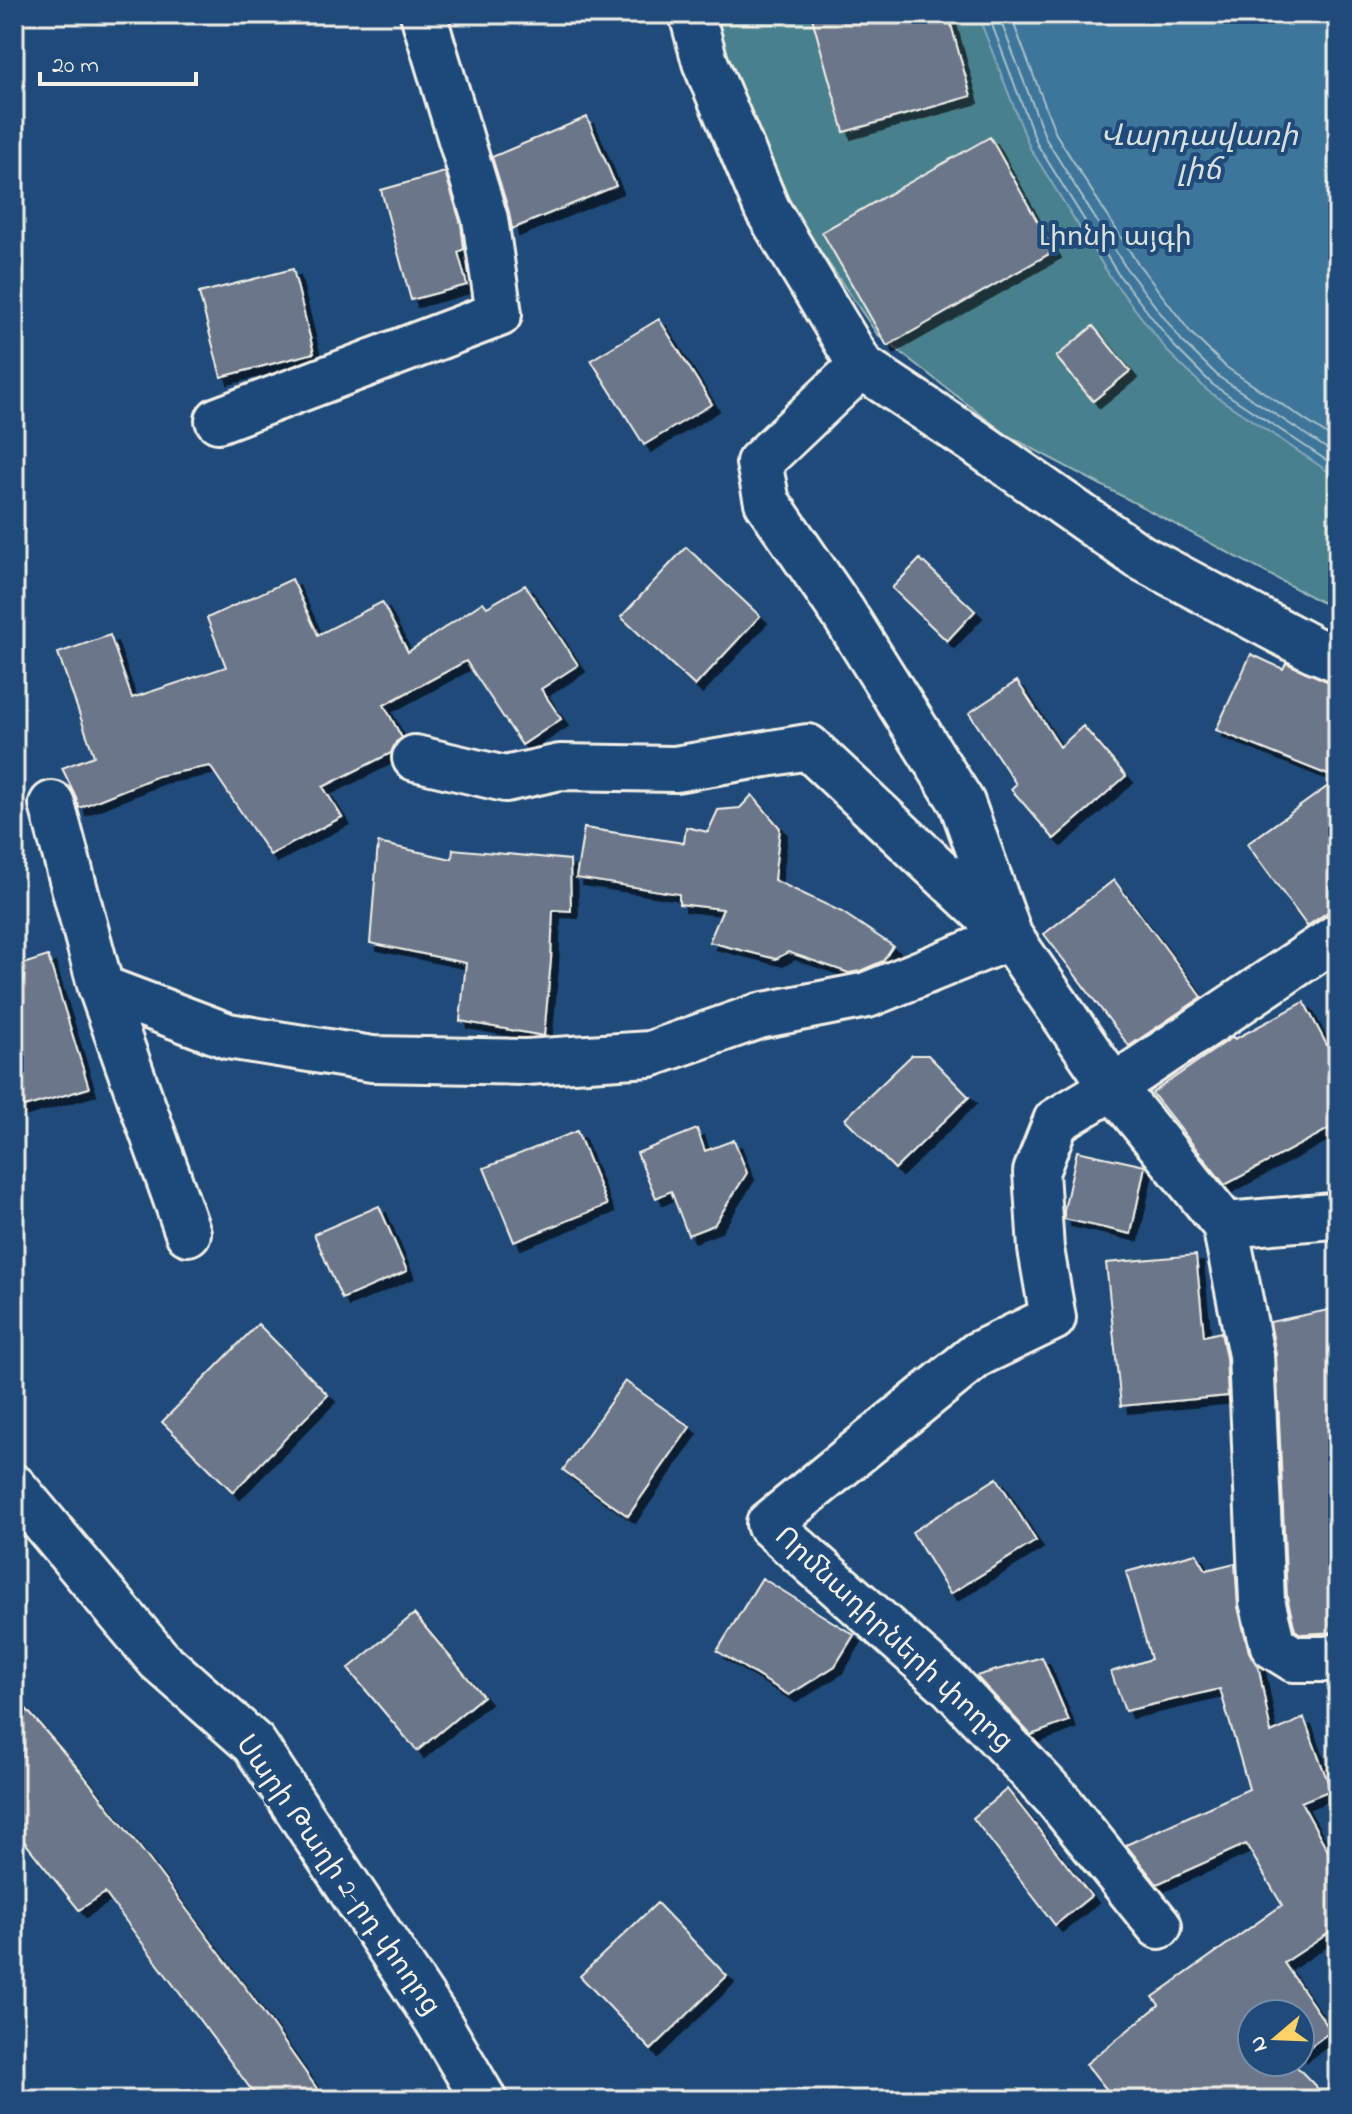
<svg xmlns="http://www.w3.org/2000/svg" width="1352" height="2114" font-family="'Indie Flower','Noto Sans Armenian',sans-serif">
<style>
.green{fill:#4a808e;stroke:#9fb8bb;stroke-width:2}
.water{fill:#3e769a;stroke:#87a7b9;stroke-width:2}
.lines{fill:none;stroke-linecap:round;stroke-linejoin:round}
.shore{stroke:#abc0c9;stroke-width:2}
.building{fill:#6c768b;stroke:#f4f1e8;stroke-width:2;filter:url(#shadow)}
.street-casing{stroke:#f4f1e8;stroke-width:50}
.street{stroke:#1f4a7a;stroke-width:44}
.labels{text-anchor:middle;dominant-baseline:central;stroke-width:8;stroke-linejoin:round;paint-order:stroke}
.park-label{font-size:28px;fill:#dae0da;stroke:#1f4a7a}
.street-label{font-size:28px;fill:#f4f1e8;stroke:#1f4a7a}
.water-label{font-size:30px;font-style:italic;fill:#d9dfdc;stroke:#1f4a7a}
</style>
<defs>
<filter id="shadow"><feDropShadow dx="7" dy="7" stdDeviation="0" flood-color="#0009"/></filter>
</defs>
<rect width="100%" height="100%" fill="#1f4a7a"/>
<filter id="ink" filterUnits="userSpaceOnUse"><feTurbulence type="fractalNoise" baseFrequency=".0125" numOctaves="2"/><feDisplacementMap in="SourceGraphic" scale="16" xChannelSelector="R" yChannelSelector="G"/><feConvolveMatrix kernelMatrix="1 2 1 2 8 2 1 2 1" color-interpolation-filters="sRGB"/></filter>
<g filter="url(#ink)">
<path class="green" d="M715,14H1338V611L1007,435L877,334L792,210L724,46Z"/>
<path class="water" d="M980,14H1338V478L1208,391L1169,353L1111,278L1030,148L981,23Z"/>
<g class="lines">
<path class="shore" d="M988,14L1037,144L1118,274L1175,347L1213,385L1338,468
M998,14L1046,139L1126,268L1182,341L1219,377L1338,456
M1010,14L1056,134L1136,261L1191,333L1226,367L1338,442"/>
</g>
<path class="building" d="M811,14H948L971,96L844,132Z
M587,117L616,186L512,229L509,212L492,157Z
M990,137L1054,251L887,346L822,232Z
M445,172L461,224L464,249L458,252L467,285L411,300L381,190Z
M293,269L314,353L221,377L199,293Z
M659,319L712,404L644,445L591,360Z
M1093,326L1130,371L1093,401L1056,357Z
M686,547L760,616L695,686L621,617Z
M920,559L975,611L947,641L892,588Z
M292,579L318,635L382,602L408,652L483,602L487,607L525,585L578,665L541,689L561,719L522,745L466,661L384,705L402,738L396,742L391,753L323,787L342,817L270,855L210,766L158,776L79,808L76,797L62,768L94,756L58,653L110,635L132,698L226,667L207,618Z
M1251,654L1283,669L1286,663L1329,682L1338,683V779L1216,730Z
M1017,681L1060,747L1083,726L1126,776L1054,839L1011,789L1016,784L969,713Z
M1338,779V905L1307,926L1247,844Z
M752,795L780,828L774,880L842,912L893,946L883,961L860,971L849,973L788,952L776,959L709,942L723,909L679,904V894L576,878L584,828L684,843L686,827L708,832L718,810L740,808Z
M378,843L452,859L453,849L570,860L571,911L553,910L551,960L544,1036L460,1021L466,963L370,943Z
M1114,880L1202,997L1129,1046L1044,934Z
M48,956L89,1088L14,1110V967Z
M1304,1002L1338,1066V1124L1225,1185L1152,1093L1233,1037L1235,1039Z
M912,1055H928L969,1097L895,1169L845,1119Z
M697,1129L705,1151L734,1140L747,1173L714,1225L688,1235L671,1191L656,1198L637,1153Z
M577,1131L607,1205L514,1242L484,1168Z
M1077,1151L1145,1166L1131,1234L1064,1219V1210Z
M379,1206L407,1271L342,1299L314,1234Z
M1196,1255L1204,1336L1221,1332L1226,1358L1228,1396L1121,1406L1106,1263Z
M1338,1308V1632L1301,1634L1295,1630L1287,1597L1276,1354L1270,1322Z
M258,1324L328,1395L233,1492L162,1422Z
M625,1381L690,1427L628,1516L563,1470Z
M997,1478L1036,1541L950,1594L912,1532Z
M1196,1553L1206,1570L1235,1563L1238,1607L1249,1652L1258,1664L1271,1733L1304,1718L1331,1790L1301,1802L1338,1869V1927L1284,1963L1331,2031L1300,2054V2014H1252V2062H1292L1329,2100H1115L1086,2064L1159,2005L1153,1997L1282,1905L1246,1844L1157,1884L1126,1845L1249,1789L1220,1689L1125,1711L1111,1672L1151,1659L1126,1572Z
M762,1578L854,1635L835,1666L789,1695L717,1651Z
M414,1614L483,1696L417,1751L348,1669Z
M1042,1657L1069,1721L1031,1735L976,1676Z
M14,1695L80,1771L148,1858L250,1994L325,2100H259L105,1893L79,1910L14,1829Z
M1007,1789L1091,1896L1055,1925L973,1818Z
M657,1903L727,1976L651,2050L580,1976Z"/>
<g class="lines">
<defs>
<path id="street" d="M692,14L705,62L767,209L861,366L974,441L1140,557L1313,649L1338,659
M861,366L759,463L767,502L842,611L962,803L1010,937L1113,1087L1338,936
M218,420L499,314L485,219L423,14
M52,804L101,988L188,1233
M101,988L228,1036L372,1059L526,1062L650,1054L759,1016L867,995L1010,937L808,747L675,769L560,767L505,779L415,758
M1225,1225L1333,1216L1338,1218
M14,1487L159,1660L254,1744L437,2020L484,2100
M1159,1926L1057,1799L951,1686L769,1524L978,1354L1053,1318L1041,1249L1036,1172L1056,1121L1113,1087L1225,1225L1251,1355L1262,1601L1273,1646L1294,1659H1327L1338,1656"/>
</defs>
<use href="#street" class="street-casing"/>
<use href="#street" class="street"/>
</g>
</g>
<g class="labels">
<g class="park-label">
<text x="1115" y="238">Լիոնի այգի</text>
</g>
<g class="street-label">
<text transform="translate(893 1640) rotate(43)">Որմնադիրների փողոց</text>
<text transform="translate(337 1876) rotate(55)">Սարի Թաղի 2-րդ փողոց</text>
</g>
<g class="water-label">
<text x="1199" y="138">Վարդավառի<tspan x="1199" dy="34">լիճ</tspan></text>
</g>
</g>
<rect width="1352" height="2114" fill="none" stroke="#1f4a7a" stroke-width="48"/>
<rect x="24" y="24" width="1304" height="2066" fill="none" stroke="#f4f1e8" stroke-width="3" filter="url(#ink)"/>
<g transform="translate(1276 2038) rotate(251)"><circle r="38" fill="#1f4a7a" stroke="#748da6" stroke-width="2"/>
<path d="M0-6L14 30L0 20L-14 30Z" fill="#ffd166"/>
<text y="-12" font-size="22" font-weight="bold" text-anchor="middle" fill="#f4f1e8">N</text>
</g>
<path d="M40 72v12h156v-12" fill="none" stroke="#f4f1e8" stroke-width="4"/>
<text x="52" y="72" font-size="24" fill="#f4f1e8" stroke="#1f4a7a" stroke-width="6" paint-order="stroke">20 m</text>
</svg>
